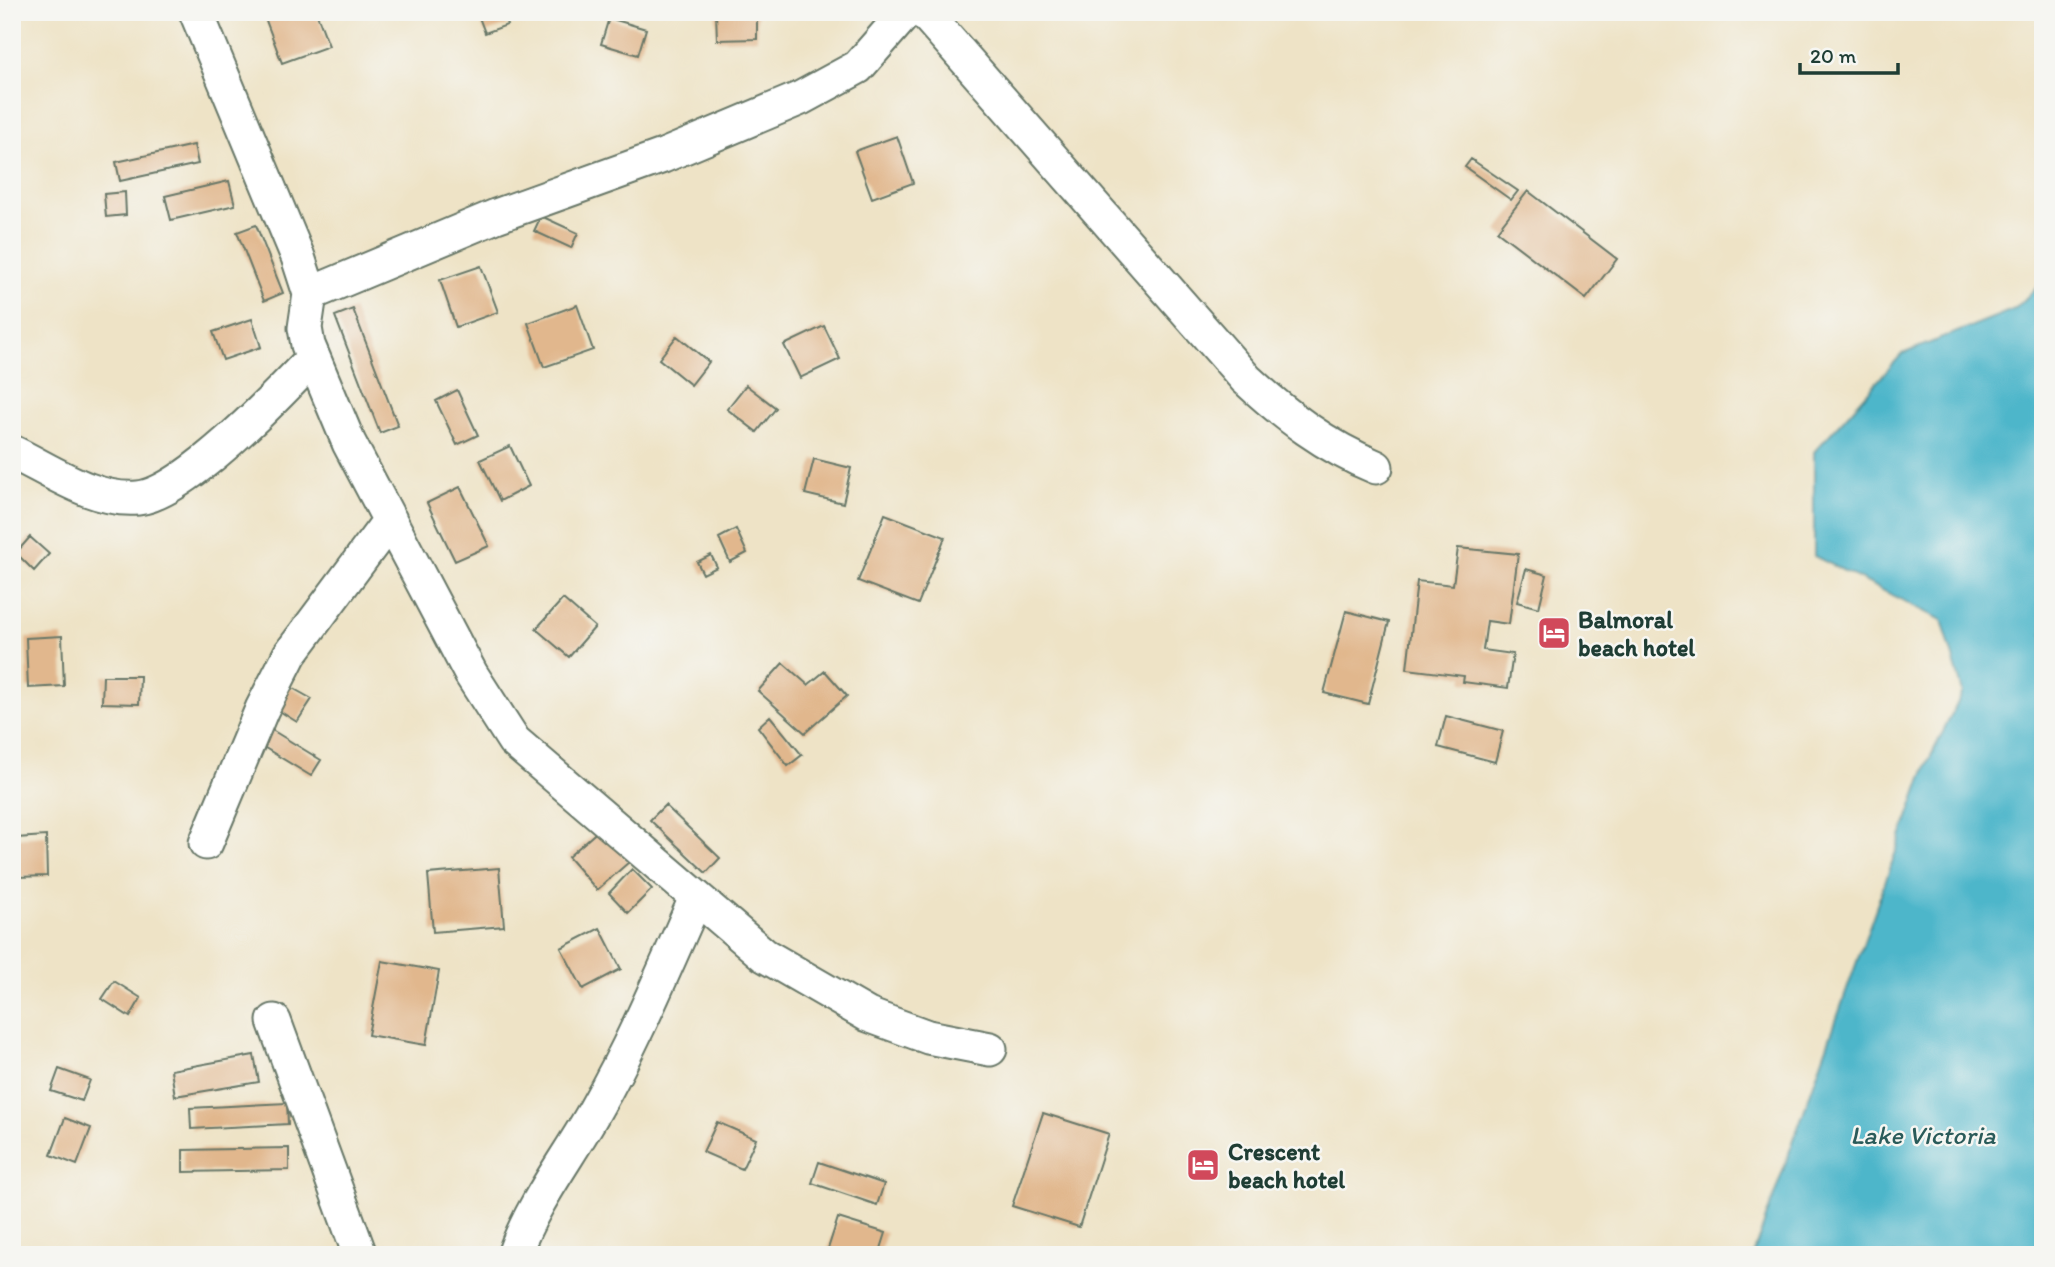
<svg xmlns="http://www.w3.org/2000/svg" width="2055" height="1267" font-family="Itim,sans-serif">
<style>
.water{fill:#4db6ca;stroke:#367a7f;stroke-width:2}
.building{fill:#e1b78d}
.lines{fill:none;stroke-linecap:round;stroke-linejoin:round}
.street-casing{stroke:#677767;stroke-width:37}
.street{stroke:#fff;stroke-width:33}
.labels{text-anchor:middle;dominant-baseline:central;stroke-width:5;stroke-linejoin:round;paint-order:stroke}
.poi-label{font-size:24px;font-weight:bold;fill:#1f3d34;stroke:#f6f6f2;text-anchor:start}
.water-label{font-size:26px;font-style:italic;fill:#2a5b5a;stroke:#f6f6f2}
</style>
<rect width="100%" height="100%" fill="#f6f6f2"/>
<filter id="ink" filterUnits="userSpaceOnUse"><feTurbulence type="fractalNoise" baseFrequency=".0143" numOctaves="2"/><feDisplacementMap in="SourceGraphic" scale="14" xChannelSelector="R" yChannelSelector="G"/><feConvolveMatrix kernelMatrix="1 2 1 2 8 2 1 2 1" color-interpolation-filters="sRGB"/></filter>
<filter id="wash" filterUnits="userSpaceOnUse"><feTurbulence type="fractalNoise" baseFrequency=".00686" numOctaves="4" result="noise"/><feDisplacementMap in="SourceGraphic" scale="28" xChannelSelector="R" yChannelSelector="G"/><feGaussianBlur stdDeviation="1.57" result="paint"/><feColorMatrix in="noise" values="0 0 0 0 0 0 0 0 0 0 0 0 0 0 0 0 0 1.4 0 .05"/><feComposite in="paint" operator="in"/></filter>
<g filter="url(#wash)">
<rect width="100%" height="100%" fill="#eee3c6"/>
<path class="water" d="M2043,281V1255H1753L1927,764L1963,692L1942,620L1814,556V452L1902,354L2015,309Z"/>
<g id="blocks">
<path class="building" d="M272,12H316L329,46L282,63L264,15Z
M477,12H503L507,25L485,33Z
M716,12H757V39L717,40Z
M609,18L646,29L638,55L601,44Z
M897,136L913,183L872,198L855,151Z
M194,145L198,164L120,181L116,162Z
M1471,159L1518,191L1511,200L1465,167Z
M229,181L235,205L171,220L165,196Z
M1528,191L1617,259L1586,299L1497,231Z
M125,192L126,215L106,217L104,194Z
M541,216L578,233L571,248L534,231Z
M256,225L283,293L264,301L237,232Z
M481,266L498,312L456,327L440,280Z
M577,305L593,350L544,367L528,323Z
M353,309L398,426L380,433L335,316Z
M252,319L261,347L223,360L213,332Z
M824,326L840,359L800,378L784,345Z
M677,336L709,362L691,385L659,359Z
M746,385L776,408L757,432L727,409Z
M457,390L478,435L457,445L436,401Z
M510,446L529,486L500,501L480,460Z
M814,459L851,468L843,503L805,494Z
M460,487L489,546L455,561L427,503Z
M885,514L945,537L918,604L858,581Z
M736,529L747,553L730,562L719,538Z
M30,537L49,554L34,571L16,553Z
M1458,548L1518,554L1509,624L1487,621L1483,650L1513,654L1508,688L1463,682L1464,676L1407,669L1417,581L1453,585Z
M711,555L717,567L703,574L697,562Z
M1526,569L1547,575L1539,608L1517,602Z
M563,599L595,627L569,657L536,629Z
M1346,611L1389,622L1368,704L1324,693Z
M62,636L64,686L28,688L26,638Z
M783,663L808,685L825,671L847,696L805,733L758,691Z
M103,676H140L139,704L102,703Z
M287,685L312,699L297,722L273,707Z
M770,716L802,755L788,766L758,727Z
M1446,716L1503,731L1495,762L1438,747Z
M267,727L321,760L311,776L257,743Z
M665,805L720,858L706,873L650,820Z
M600,829L629,862L597,890L568,857Z
M46,836L47,876L17,877L16,838Z
M499,868L504,926L433,932L428,874Z
M632,869L652,889L628,913L609,893Z
M600,928L621,969L583,989L561,948Z
M382,961L439,971L426,1045L368,1035Z
M114,981L141,998L130,1017L102,999Z
M254,1055L259,1082L175,1096L171,1070Z
M59,1069L90,1080L82,1101L51,1091Z
M287,1103L288,1124L191,1129L190,1108Z
M1043,1113L1109,1134L1079,1227L1012,1206Z
M65,1118L91,1128L77,1165L51,1155Z
M717,1122L756,1139L742,1169L703,1152Z
M289,1148V1170L183,1172V1150Z
M819,1162L884,1184L877,1205L812,1183Z
M838,1218L886,1233L879,1255H826Z"/>
</g>
</g>
<g filter="url(#ink)">
<use href="#blocks" fill-opacity="0" stroke="#677767" stroke-width="2"/>
<g class="lines">
<defs>
<path id="street" d="M196,12L298,257L310,294L305,328L308,345L349,443L471,674L514,741L764,955L868,1015L928,1037L990,1049
M924,12L1246,379C1286,416 1325,446 1376,467
M310,294L496,216L663,156L801,98L858,67L906,12
M12,452C50,470 94,502 138,498C184,494 280,393 313,358
M206,843L262,709L290,654L390,520
M274,1021L360,1255
M514,1255C533,1202 568,1158 595,1110C634,1042 664,970 696,898"/>
</defs>
<use href="#street" class="street-casing"/>
<use href="#street" class="street"/>
</g>
</g>
<defs>
<symbol id="hotel-square" viewBox="-11 -11 22 22"><rect x="-9" y="-9" width="18" height="18" rx="4" fill="#d1495b" stroke="#f6f6f2"/><path d="M-6-4.5h1.5V1H6V5H4.5V3h-9V5H-6ZM-4 0a1.8 1.8 0 1 1 3.6 0ZM.5 0V-2.5h3Q6-2.5 6 0Z" fill="#fff"/></symbol>
</defs>
<g fill-rule="evenodd">
<use href="#hotel-square" x="1535" y="614" width="38" height="38"/>
<use href="#hotel-square" x="1184" y="1146" width="38" height="38"/>
</g>
<g class="labels">
<g class="poi-label">
<text x="1578" y="619">Balmoral<tspan x="1578" dy="28">beach hotel</tspan></text>
<text x="1228" y="1151">Crescent<tspan x="1228" dy="28">beach hotel</tspan></text>
</g>
<g class="water-label">
<text x="1923" y="1135">Lake Victoria</text>
</g>
</g>
<rect width="2055" height="1267" fill="none" stroke="#f6f6f2" stroke-width="42"/>
<path d="M1800 63v10h98v-10" fill="none" stroke="#1f3d34" stroke-width="3.5"/>
<text x="1810" y="63" font-size="21" fill="#1f3d34" stroke="#f6f6f2" stroke-width="5" paint-order="stroke">20 m</text>
</svg>
